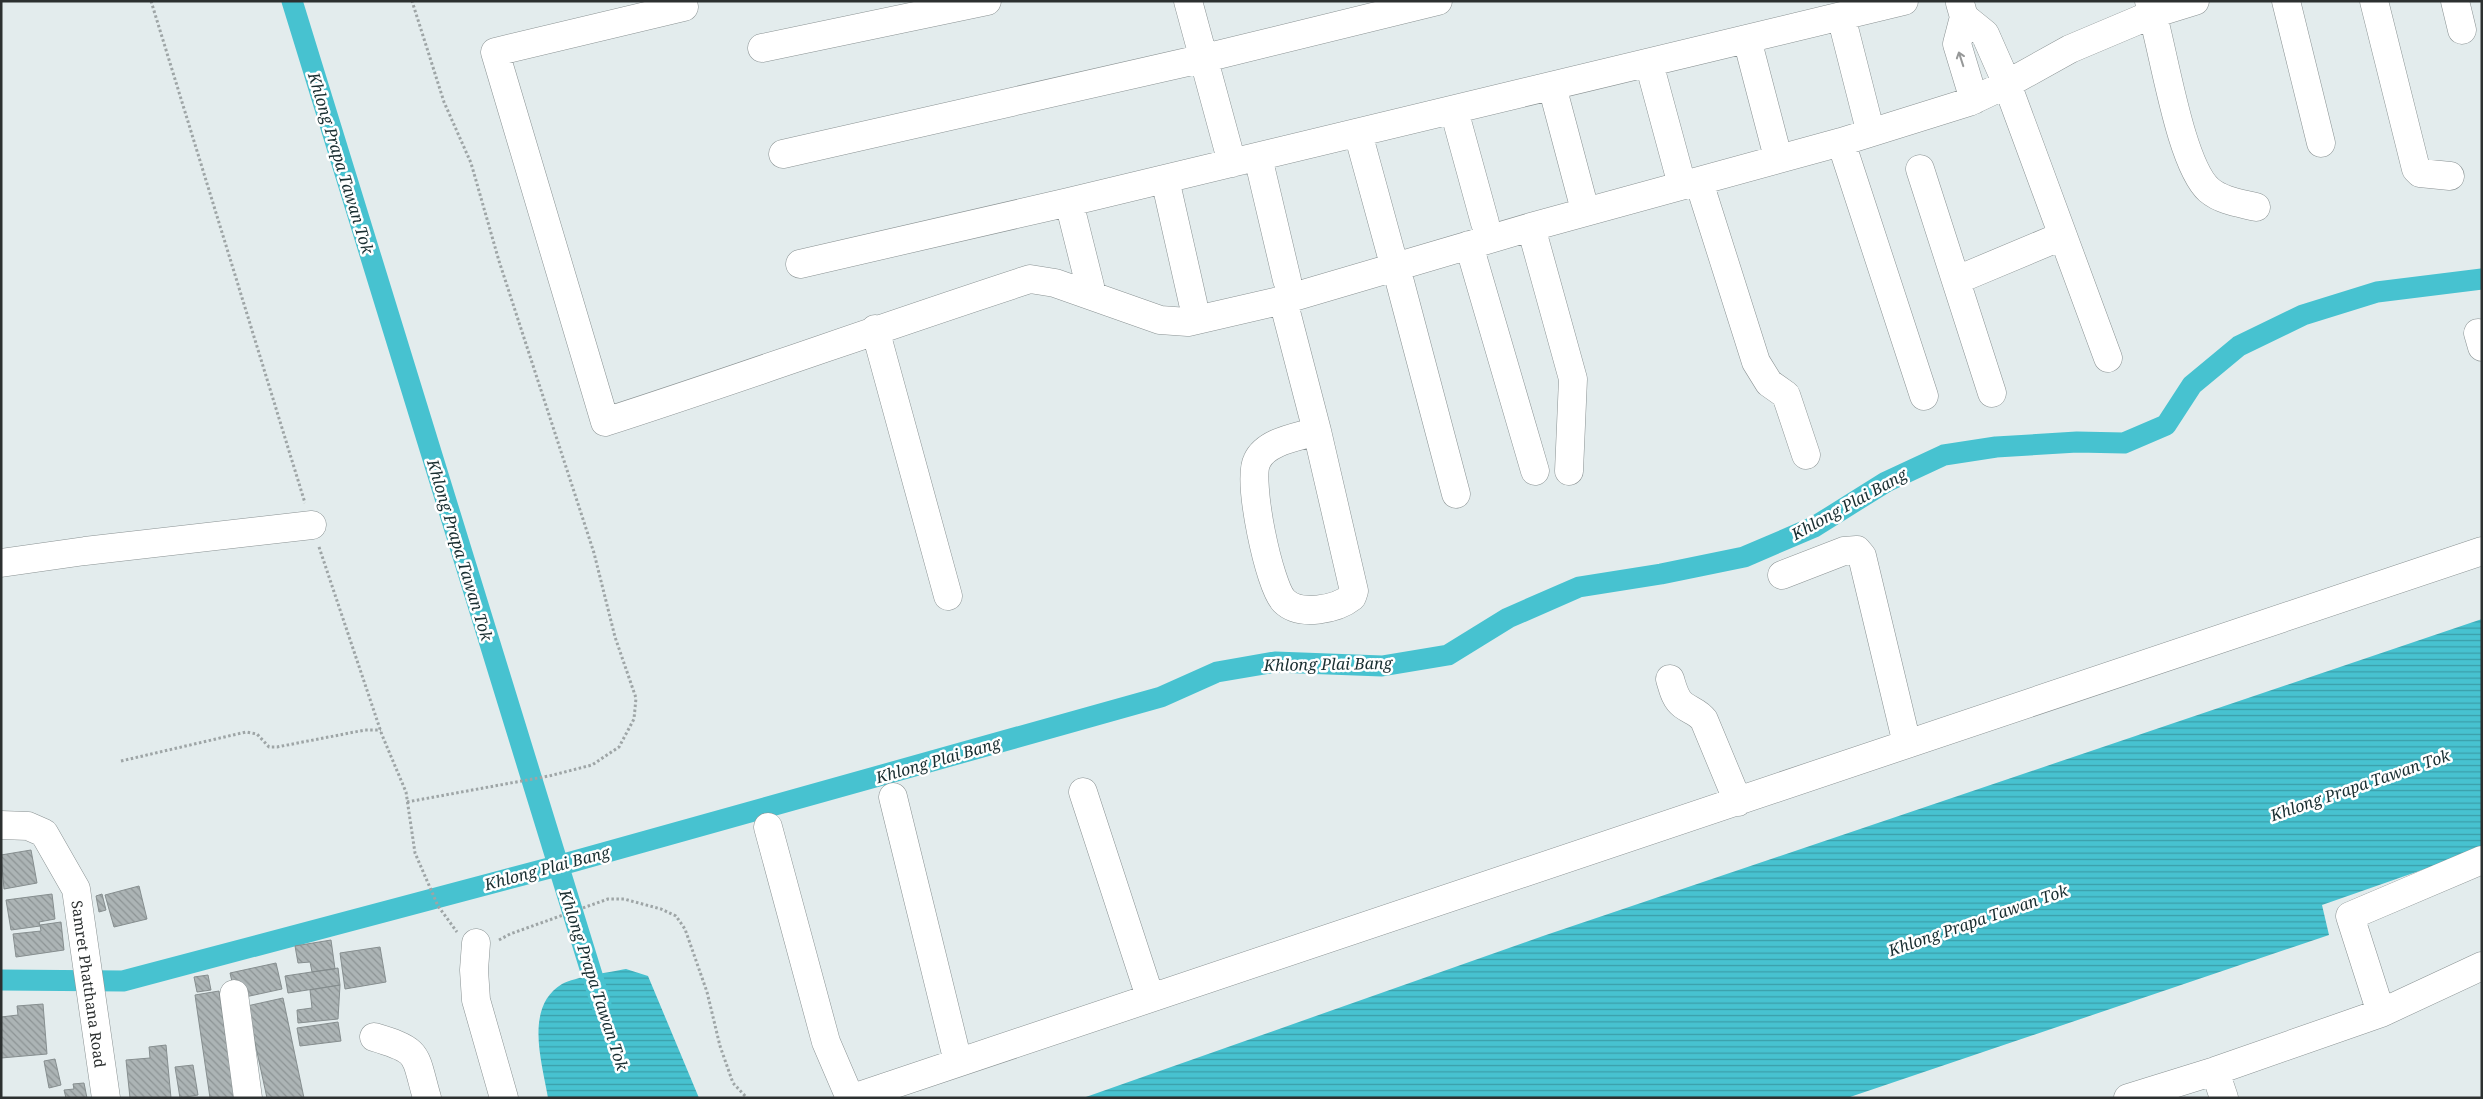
<svg xmlns="http://www.w3.org/2000/svg" width="2483" height="1099" font-family="'Noto Serif',serif">
<style>
.water{fill:url(#water-rules)}
.lines{fill:none;stroke-linecap:round;stroke-linejoin:round}
.canal{stroke:#47c2d0;stroke-width:21}
.building{fill:url(#building-back-hatch);stroke:#868e8f}
.minor-casing{stroke:#8a9293;stroke-width:29}
.path{stroke:#9ea5a6;stroke-width:3;stroke-dasharray:2.5 2.5;stroke-linecap:butt}
.minor{stroke:#fff;stroke-width:28}
.oneway{stroke:#969898}
.labels{text-anchor:middle;dominant-baseline:central;stroke-width:5;stroke-linejoin:round;paint-order:stroke}
.street-label{font-size:15px;fill:#2c3030;stroke:#fff}
.water-label{font-size:16px;font-style:italic;fill:#192e31;stroke:#fff}
</style>
<defs>
<pattern id="water-rules" width="6" height="5" patternUnits="userSpaceOnUse" patternTransform="scale(1.25)"><rect width="6" height="5" fill="#47c2d0"/><path d="M0 2.5h6" fill="none" stroke="#3b9ea9"/></pattern>
<pattern id="building-back-hatch" width="6" height="6" patternUnits="userSpaceOnUse" patternTransform="scale(1.25)"><rect width="6" height="6" fill="#acb4b5"/><path d="M-1 5l2 2M0 0l6 6M5-1l2 2" fill="none" stroke="#8c9394"/></pattern>
</defs>
<rect width="100%" height="100%" fill="#e3eced"/>
<path class="water" d="M2482,619V849L2322,905L2329,935L1847,1098H1083L1543,936Z
M626,969L648,976L699,1098H548C542,1062 524,1007 562,984C575,977 610,972 626,969Z"/>
<g class="lines">
<path class="canal" d="M292,1L601,1004
M1,980L123,981L557,866L1161,697L1217,672L1275,662L1382,666L1448,655L1508,618L1579,587L1661,574L1744,557L1814,527L1886,482L1944,455L1996,447L2077,442L2124,443L2166,425L2192,385L2239,346L2303,315L2377,292L2482,279"/>
</g>
<path class="building" d="M31,850L37,883L4,889L1,855Z
M139,886L147,919L114,927L105,895Z
M52,894L55,919L39,922L40,926L11,930L6,900Z
M102,894L106,910L99,912L96,896Z
M61,922L64,950L16,957L13,934L41,931L40,925Z
M331,940L335,969L312,972L310,962L298,963L295,946Z
M380,947L386,982L345,989L340,953Z
M276,963L282,989L236,999L230,973Z
M338,968L340,985L288,993L285,976Z
M208,975L211,990L197,992L194,977Z
M340,985L338,1019L298,1023L297,1010L312,1008L310,990Z
M219,991L235,1098H210L195,995Z
M283,998L304,1098H267L247,1006Z
M43,1004L47,1054L1,1058V1017L18,1015L17,1006Z
M338,1022L341,1041L300,1046L297,1028Z
M166,1045L171,1098H130L126,1060L150,1058L149,1047Z
M55,1059L61,1085L49,1088L44,1061Z
M193,1065L198,1095L180,1098L175,1067Z
M84,1083L87,1098H66L64,1090L74,1089L73,1084Z"/>
<g class="lines">
<defs>
<path id="minor" d="M1188,1L1232,163
M2149,1C2163,45 2179,163 2209,190C2222,201 2240,203 2256,207
M2286,1L2321,143
M2374,1L2416,169L2420,173L2450,176
M2455,1L2462,30
M1960,3L1964,17L1957,44L1974,100
M684,7L495,52L605,422C748,376 888,325 1030,279L1055,283L1160,320L1188,322L1283,300L1531,227L1841,142L1969,102L2007,84L2070,49L2153,14L2195,1
M1841,16L1869,126
M1964,17L1985,34L2007,84L2108,358
M1747,39L1776,150
M762,48L987,1
M1649,63L1679,174
M1552,86L1582,199
M1454,110L1485,223
M1358,133L1393,261
M1841,142L1924,396
M783,154L1205,58L1438,1
M1258,157L1287,280
M1920,169L1992,393
M1165,179L1193,303
M1699,182L1756,362L1769,383L1786,395L1806,455
M1069,202L1090,286
M1531,227L1573,379L1569,471
M1469,245L1535,471
M800,264L1069,202L1904,1
M1396,267L1456,494
M1957,280L2062,236
M1283,300L1317,431L1354,591L1352,597C1337,609 1300,617 1284,601C1269,586 1247,480 1257,461C1266,441 1298,437 1317,431
M875,329L948,596
M2478,333L2482,347
M1,563L85,551L312,525
M1782,575L1844,551L1857,550L1862,556L1907,744
M1670,679C1673,689 1675,699 1683,705C1691,711 1698,712 1704,720L1738,802
M1083,792L1150,997
M893,797L958,1062
M1,825L28,826L44,833L76,889L106,1098
M768,827L826,1042L850,1098
M476,943L474,970L476,1000L504,1098
M234,994L248,1098
M2381,1013L2350,916L2482,860
M374,1037C421,1051 414,1053 427,1098
M2215,1071L2224,1098
M853,1098L2482,551
M2128,1098L2215,1071L2381,1013L2482,966"/>
</defs>
<use href="#minor" class="minor-casing"/>
<path class="path" d="M151,1L305,503
M319,547L382,735L406,792L415,853L438,906L457,932
M121,761L246,732L257,734L269,747H277L365,730H381
M407,802L549,776L592,765L619,747L634,719L636,698L615,637L594,553L499,261L471,163L444,102L412,1
M499,940L510,934L608,899H624L661,909L676,916L685,929L707,992L720,1046L733,1083L747,1098"/>
<use href="#minor" class="minor"/>
</g>
<defs><path id="oneway-shaft" d="M-6 0H5M1.5-3L5.5 0L1.5 3" fill="none" stroke-width="1.6" stroke-linecap="round" stroke-linejoin="round" transform="scale(1.25)"/></defs>
<use class="oneway" href="#oneway-shaft" transform="translate(1961 59) rotate(-108)"/>
<g class="labels">
<g class="street-label">
<text transform="translate(89 984) rotate(82)">Samret Phatthana Road</text>
</g>
<g class="water-label">
<text transform="translate(341 163) rotate(73)">Khlong Prapa Tawan Tok</text>
<text transform="translate(1849 504) rotate(-29)">Khlong Plai Bang</text>
<text transform="translate(460 550) rotate(73)">Khlong Prapa Tawan Tok</text>
<text transform="translate(1328 664) rotate(-1)">Khlong Plai Bang</text>
<text transform="translate(938 760) rotate(-16)">Khlong Plai Bang</text>
<text transform="translate(2360 785) rotate(-19)">Khlong Prapa Tawan Tok</text>
<text transform="translate(547 868) rotate(-15)">Khlong Plai Bang</text>
<text transform="translate(1978 920) rotate(-19)">Khlong Prapa Tawan Tok</text>
<text transform="translate(594 980) rotate(72)">Khlong Prapa Tawan Tok</text>
</g>
</g>
<rect width="2483" height="1099" fill="none" stroke="#2c3030" stroke-width="5"/>
</svg>
